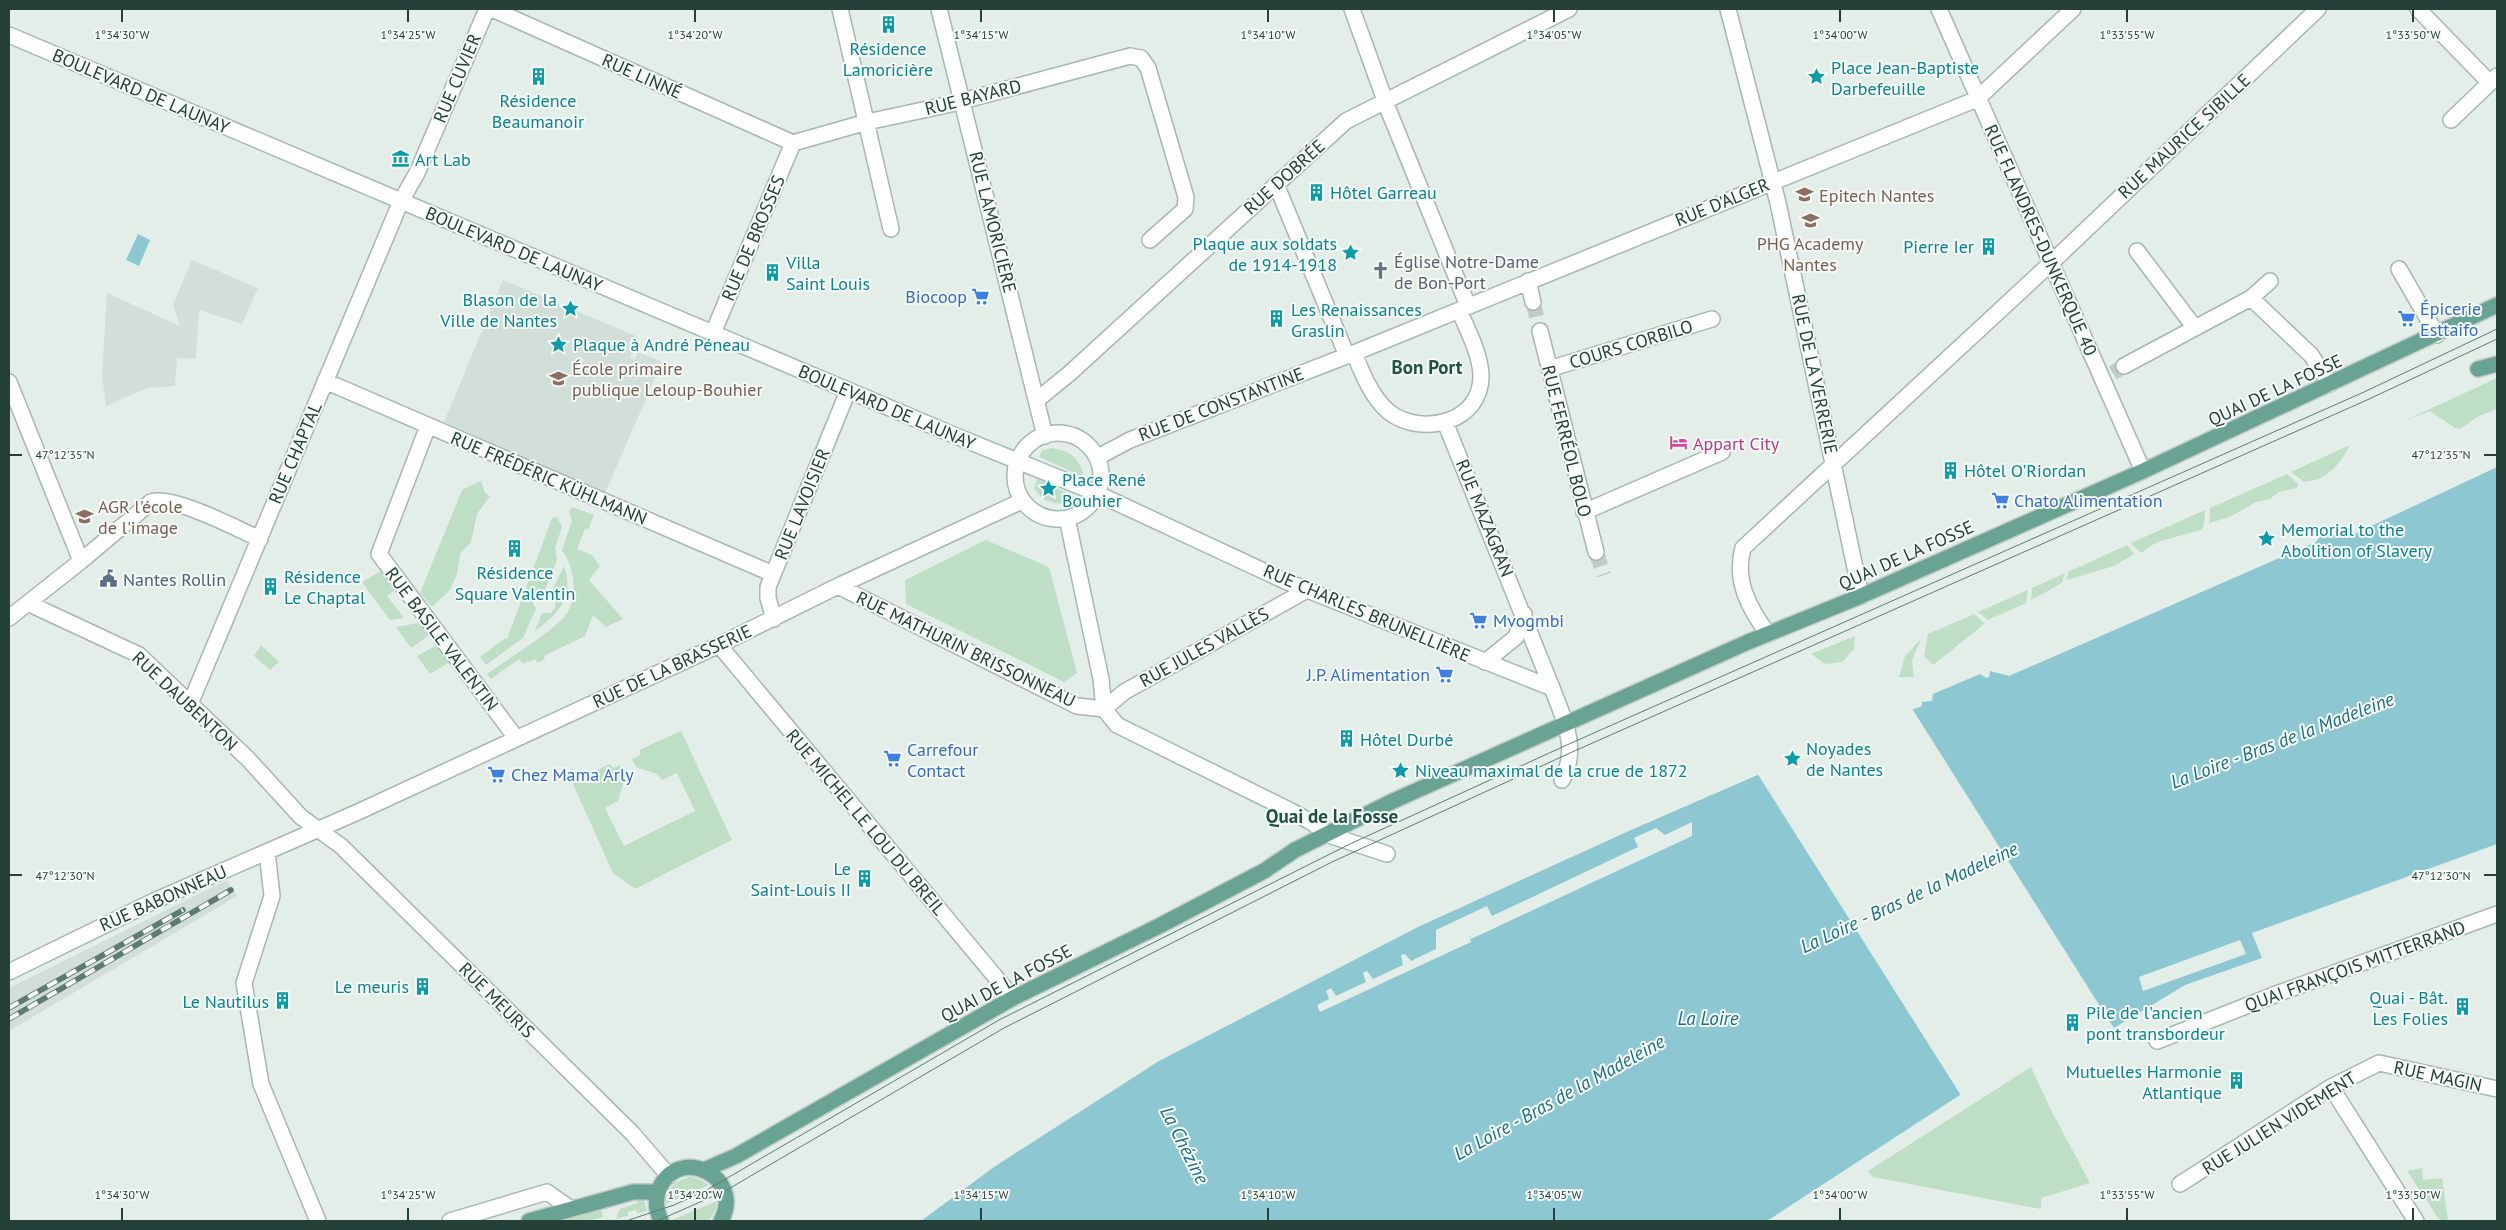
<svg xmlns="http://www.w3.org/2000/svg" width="2506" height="1230" font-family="'PT Sans',sans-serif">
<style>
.built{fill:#d2ded8}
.green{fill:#bedec6}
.water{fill:#8dc8d2;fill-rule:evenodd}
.pier{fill:#e4eee9}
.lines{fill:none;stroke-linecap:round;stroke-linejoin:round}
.street-tunnel{stroke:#becbc6;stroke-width:15;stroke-dasharray:15 8;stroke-linecap:butt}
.street-casing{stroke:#a7b6b0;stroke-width:18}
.secondary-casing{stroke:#a3b9b1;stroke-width:18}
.primary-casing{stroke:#c2cac7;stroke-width:18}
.street{stroke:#fff;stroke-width:15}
.secondary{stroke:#fff;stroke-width:15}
.primary{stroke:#69a394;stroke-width:15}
.tram{stroke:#5e7b73;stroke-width:1}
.rail-casing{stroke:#5e7b73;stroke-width:5.5}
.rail{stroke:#f5faf7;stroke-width:4;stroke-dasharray:11;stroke-linecap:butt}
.ticks{fill:none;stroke:#244038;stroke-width:2}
.labels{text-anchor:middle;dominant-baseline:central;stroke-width:4;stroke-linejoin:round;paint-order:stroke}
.culture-label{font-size:18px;fill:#0d838f;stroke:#f5faf7;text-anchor:start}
.street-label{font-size:18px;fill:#244038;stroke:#f5faf7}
.education-label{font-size:18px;fill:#785e54;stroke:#f5faf7;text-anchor:start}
.worship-label{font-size:18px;fill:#5b616d;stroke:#f5faf7;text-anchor:start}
.shop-label{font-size:18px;fill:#366cbe;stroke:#f5faf7;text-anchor:start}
.hotel-label{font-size:18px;fill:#b23c85;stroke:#f5faf7;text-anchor:start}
.service-label{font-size:18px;fill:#4e5e75;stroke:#f5faf7;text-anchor:start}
.neighbourhood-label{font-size:19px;font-weight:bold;fill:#1f5245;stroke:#f5faf7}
.water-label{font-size:19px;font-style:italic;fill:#1d6d7c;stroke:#f5faf7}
.ticks-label{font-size:12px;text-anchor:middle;fill:#244038;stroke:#f5faf7;stroke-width:4;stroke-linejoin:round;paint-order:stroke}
</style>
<rect width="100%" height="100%" fill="#e4eee9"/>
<path class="built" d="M192,260L258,288L242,324L199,310L196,359L177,358L175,386L147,388L106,406L102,376L107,293L180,326L173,304Z
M503,280L638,337L630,358L635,360L638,352L662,362L605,493L444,422Z
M227,880L237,896L9,1031V988Z"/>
<path class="green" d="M2497,378V409L2477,417L2460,429L2455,428L2430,411L2406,420Z
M2350,445C2339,465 2328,480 2304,482L2291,472Z
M1051,448C1068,450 1078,456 1083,473L1081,476L1039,457L1042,451Z
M2287,474L2298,484L2297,488L2279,492L2270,499L2256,502L2230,517L2209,523L2210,508Z
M1037,479L1075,497L1072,502C1056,506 1042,502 1034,488Z
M481,481L485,493L490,496L477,514L471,542L460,554L457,574L450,590L432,607L420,593L462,490Z
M572,507L594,515L588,530L585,529L577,549L592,555L600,566L589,580L623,619L606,627L593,615L585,636L544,656L545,659L538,663L535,659L523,664L519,659L491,679L487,674C505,661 557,629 567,613C579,594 574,567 562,550L572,521L569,512Z
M2205,510L2204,525L2201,530L2157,542L2141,553L2131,543Z
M557,517L562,527L555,548L557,560L545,591L536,596L533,603L536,609L523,638L486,665L480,657L504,639H507L552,518Z
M986,540L1049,567L1077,673L1064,682L906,604L905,580Z
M2127,545L2134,554L2114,566L2067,580L2068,572Z
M564,566C575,597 559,613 535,631L542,613H551L555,607L556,599L551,593Z
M385,569L400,586L387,596L404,618L390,620L362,582Z
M2065,573L2062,583L2031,600L2032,588Z
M2028,590L2026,603L1988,620L1978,612Z
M1974,614L1984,623L1982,626L1933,665L1924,656L1928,634Z
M418,623L428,632V636L411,648L396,627Z
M1855,636L1854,649L1842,662L1825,664L1811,654Z
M1921,639L1912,660L1914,677H1899L1905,656Z
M261,645L279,662L270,670L254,656Z
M437,645L450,662L430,674L417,656Z
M681,731L732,840L635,889L613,873L572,782L610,764L613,768L620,765L625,777L618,801L605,808L624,846L695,811L677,773L662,780L657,774L636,767L632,759L641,755L639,750Z
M2031,1067L2051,1110L2090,1183L2041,1198V1209L1873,1177L1868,1171Z
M2422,1168L2423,1180L2442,1178L2448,1221H2440L2407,1171Z
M689,1177L697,1178L709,1185L666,1204C667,1189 675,1181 689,1177Z
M637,1198L644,1200L647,1211L637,1213L636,1210L628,1212V1216L616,1219L620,1209L637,1203Z
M717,1201L716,1209L709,1221L672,1220Z
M600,1206L603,1217L586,1221H550Z"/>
<path class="water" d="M138,234L150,240L139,266L126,260Z
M2497,467V844L2252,933L2262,958L2185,985L2114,1028L2107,1018L2055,1033L1767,1221H921L994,1167L1159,1061L1418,927L1631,830L1863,729L1922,706V702L1932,701L1933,694L1980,674L1986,678L1989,677L1990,671L2009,676L2316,542L2321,535H2352ZM2240,940L2246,954L2143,991L2139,977Z"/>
<path class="pier" d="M1911,707L2115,1030H2112L2106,1021L2062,1046L2055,1037L1962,1097L1757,773Z
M1692,822V836L1471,939L1469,934L1471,942L1320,1012L1317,1005L1329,999L1326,991L1331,988L1336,996L1366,982L1363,973L1367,971L1373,979L1403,965L1401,955L1405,954L1411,961L1436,949V930L1487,906L1492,916L1638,847L1634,838L1656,828L1665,835Z"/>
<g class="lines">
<path class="street-tunnel" d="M1533,302L1540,331
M2113,373L2124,366
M1596,552L1604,575"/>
<defs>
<path id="street" d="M492,9L793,143
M840,9L891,229
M1352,9L1388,109L1468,306
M1728,9L1778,203L1861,596
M1939,9L2143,471
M2418,9L2490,83
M2451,120L2497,76
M793,143L867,122L951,104L1130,56L1141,58L1148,68L1186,197L1185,209L1150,240
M1276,184L1347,356
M2137,251L2195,328
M2399,269L2437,335
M1528,281L1533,302
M2251,298L2270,281
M1540,331L1596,552
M713,333L793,143
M1354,353C1362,373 1372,398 1389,412C1421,437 1482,423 1481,375C1480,353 1467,329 1459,310
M2124,366L2251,298L2311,355L2330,384
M1549,369L1712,319
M325,381L773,574
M9,382L81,561
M1037,400L1070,373L1346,121L1569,9
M1445,422L1552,688
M428,426L379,554L516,738
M1098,457L1130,440L1354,353L1977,99L2073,9
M1584,512L1722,452
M838,586L1077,706L1104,709L1124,692L1307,590
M29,602L34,606L139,655L248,759L301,817L341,846L632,1133L669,1176
M9,618L81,561L151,502C174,495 235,528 260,539
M774,619L768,598V587L848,391
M1768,634C1749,608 1734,581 1743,548L2051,263L2318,9
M719,645L1013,998
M1485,662L1516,637L1524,614
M190,704L401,201L417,173L487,9
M267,852L272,896L244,983L261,1084L318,1221
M9,972L154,901L358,812L719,645L838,586L1022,501
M2157,1041L2279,993L2497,914
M2331,1087L2416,1221
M2180,1184L2331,1087L2379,1063L2497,1089
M450,1221L547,1192L571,1209"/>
<path id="secondary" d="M939,9L1045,436
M9,35L956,436L1096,493L1285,581L1552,688C1564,719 1579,749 1562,780
M1015 476a43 43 0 1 1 86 0a43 43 0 1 1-86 0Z
M1067,518L1101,679L1104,709L1117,725L1291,811L1311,822L1329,835L1387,854"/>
<path id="primary" d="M2478,369L2497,364
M704,1170L736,1156L1013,998L1161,925L1264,871L1295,850L1393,801L1748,642L1861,596L2143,471L2497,305
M529,1221L633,1192H658
M661,1221C656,1210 654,1199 660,1187C680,1145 745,1177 721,1221"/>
</defs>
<use href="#street" class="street-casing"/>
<use href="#secondary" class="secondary-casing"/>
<use href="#primary" class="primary-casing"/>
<use href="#street" class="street"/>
<use href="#secondary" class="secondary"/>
<use href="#primary" class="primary"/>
<path class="tram" d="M626,1221L674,1205L705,1191L999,1020L1352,843L1569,744L2364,392L2497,329
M657,1221L725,1191L1004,1028L1332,862L1570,753L2367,400L2497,339"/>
<defs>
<path id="rail" d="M9,1008L183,910
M9,1019L231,890"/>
</defs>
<use href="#rail" class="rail-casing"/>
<use href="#rail" class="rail"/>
</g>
<path class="ticks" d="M122,10V22M408,10V22M695,10V22M981,10V22M1268,10V22M1554,10V22M1840,10V22M2127,10V22M2413,10V22M10,455H22M2484,455H2496M10,875H22M2484,875H2496M122,1208V1220M408,1208V1220M695,1208V1220M981,1208V1220M1268,1208V1220M1554,1208V1220M1840,1208V1220M2127,1208V1220M2413,1208V1220"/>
<defs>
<symbol id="building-bare" viewBox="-9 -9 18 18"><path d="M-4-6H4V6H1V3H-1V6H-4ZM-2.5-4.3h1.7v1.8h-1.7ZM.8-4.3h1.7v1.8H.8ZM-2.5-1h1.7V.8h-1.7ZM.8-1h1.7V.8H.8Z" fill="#0f9aa8" stroke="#f5faf7" stroke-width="2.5" paint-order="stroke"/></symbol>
<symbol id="sight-bare" viewBox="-9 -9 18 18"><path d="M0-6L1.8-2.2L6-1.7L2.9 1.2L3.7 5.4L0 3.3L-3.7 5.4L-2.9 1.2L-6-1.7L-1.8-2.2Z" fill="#0f9aa8" stroke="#f5faf7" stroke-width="2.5" paint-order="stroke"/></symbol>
<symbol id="museum-bare" viewBox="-9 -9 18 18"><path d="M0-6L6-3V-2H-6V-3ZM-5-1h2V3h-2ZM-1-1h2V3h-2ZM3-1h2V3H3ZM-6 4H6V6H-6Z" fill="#0f9aa8" stroke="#f5faf7" stroke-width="2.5" paint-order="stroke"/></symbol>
<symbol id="university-bare" viewBox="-9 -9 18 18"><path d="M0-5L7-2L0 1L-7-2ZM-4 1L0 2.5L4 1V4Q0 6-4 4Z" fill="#8d6e63" stroke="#f5faf7" stroke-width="2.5" paint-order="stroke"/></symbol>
<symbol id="church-bare" viewBox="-9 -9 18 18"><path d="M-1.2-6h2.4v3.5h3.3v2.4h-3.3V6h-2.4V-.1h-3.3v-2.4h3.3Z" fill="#6b7280" stroke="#f5faf7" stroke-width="2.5" paint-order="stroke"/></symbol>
<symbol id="supermarket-bare" viewBox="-9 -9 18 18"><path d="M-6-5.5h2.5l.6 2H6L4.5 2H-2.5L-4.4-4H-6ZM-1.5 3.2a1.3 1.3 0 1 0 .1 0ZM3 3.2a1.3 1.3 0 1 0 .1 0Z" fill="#3f7fe0" stroke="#f5faf7" stroke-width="2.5" paint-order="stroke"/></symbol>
<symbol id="school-bare" viewBox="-9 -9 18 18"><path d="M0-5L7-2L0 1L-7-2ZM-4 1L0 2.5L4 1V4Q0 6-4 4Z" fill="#8d6e63" stroke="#f5faf7" stroke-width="2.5" paint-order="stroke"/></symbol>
<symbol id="hotel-bare" viewBox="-9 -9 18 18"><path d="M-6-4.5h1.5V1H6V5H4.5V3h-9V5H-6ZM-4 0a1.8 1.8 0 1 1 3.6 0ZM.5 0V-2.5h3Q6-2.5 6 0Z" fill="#d1479c" stroke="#f5faf7" stroke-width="2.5" paint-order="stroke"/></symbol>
<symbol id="civic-bare" viewBox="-9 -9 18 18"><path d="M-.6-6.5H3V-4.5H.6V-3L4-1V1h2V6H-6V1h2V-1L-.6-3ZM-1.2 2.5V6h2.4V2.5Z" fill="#5c6f8a" stroke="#f5faf7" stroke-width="2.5" paint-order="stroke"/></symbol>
</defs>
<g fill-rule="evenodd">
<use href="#building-bare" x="876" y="12" width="25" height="25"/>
<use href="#building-bare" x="526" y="64" width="25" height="25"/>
<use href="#sight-bare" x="1804" y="64" width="25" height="25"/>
<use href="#museum-bare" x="388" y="146" width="25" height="25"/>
<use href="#building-bare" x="1304" y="180" width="25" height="25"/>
<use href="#university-bare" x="1792" y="182" width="25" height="25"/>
<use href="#university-bare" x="1798" y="208" width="25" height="25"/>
<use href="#building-bare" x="1976" y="234" width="25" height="25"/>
<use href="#sight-bare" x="1338" y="240" width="25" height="25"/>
<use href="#church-bare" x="1368" y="258" width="25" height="25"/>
<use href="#building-bare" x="760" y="260" width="25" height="25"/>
<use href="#supermarket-bare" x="968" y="284" width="25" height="25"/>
<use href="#sight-bare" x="558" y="296" width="25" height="25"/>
<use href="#supermarket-bare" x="2394" y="306" width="25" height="25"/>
<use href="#building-bare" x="1264" y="306" width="25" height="25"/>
<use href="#sight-bare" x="546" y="332" width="25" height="25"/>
<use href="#school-bare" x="546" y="366" width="25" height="25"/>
<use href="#hotel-bare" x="1666" y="430" width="25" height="25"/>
<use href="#building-bare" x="1938" y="458" width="25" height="25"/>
<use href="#sight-bare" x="1036" y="476" width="25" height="25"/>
<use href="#supermarket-bare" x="1988" y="488" width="25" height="25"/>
<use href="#university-bare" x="72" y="504" width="25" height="25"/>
<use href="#sight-bare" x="2254" y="526" width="25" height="25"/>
<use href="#building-bare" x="502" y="536" width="25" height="25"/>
<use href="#civic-bare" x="96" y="566" width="25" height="25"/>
<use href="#building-bare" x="258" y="574" width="25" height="25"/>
<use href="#supermarket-bare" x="1466" y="608" width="25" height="25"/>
<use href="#supermarket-bare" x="1432" y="662" width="25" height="25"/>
<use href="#building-bare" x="1334" y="726" width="25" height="25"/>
<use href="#sight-bare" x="1780" y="746" width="25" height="25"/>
<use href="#supermarket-bare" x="880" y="746" width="25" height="25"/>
<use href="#sight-bare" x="1388" y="758" width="25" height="25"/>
<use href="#supermarket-bare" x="484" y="762" width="25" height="25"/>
<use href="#building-bare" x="852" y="866" width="25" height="25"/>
<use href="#building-bare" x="410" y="974" width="25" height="25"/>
<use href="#building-bare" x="270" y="988" width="25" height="25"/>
<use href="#building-bare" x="2450" y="994" width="25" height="25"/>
<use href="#building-bare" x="2060" y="1010" width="25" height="25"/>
<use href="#building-bare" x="2224" y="1068" width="25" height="25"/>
</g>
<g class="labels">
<g class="culture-label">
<text x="888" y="48" text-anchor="middle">Résidence<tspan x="888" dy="21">Lamoricière</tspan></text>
<text x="1831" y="67">Place Jean-Baptiste<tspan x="1831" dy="21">Darbefeuille</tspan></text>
<text x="538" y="100" text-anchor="middle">Résidence<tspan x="538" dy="21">Beaumanoir</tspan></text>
<text x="415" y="159">Art Lab</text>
<text x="1330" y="192">Hôtel Garreau</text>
<text x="1337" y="243" text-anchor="end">Plaque aux soldats<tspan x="1337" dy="21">de 1914-1918</tspan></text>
<text x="1974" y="246" text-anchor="end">Pierre Ier</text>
<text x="786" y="262">Villa<tspan x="786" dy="21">Saint Louis</tspan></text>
<text x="557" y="299" text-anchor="end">Blason de la<tspan x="557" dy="21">Ville de Nantes</tspan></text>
<text x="1291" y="309">Les Renaissances<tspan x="1291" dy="21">Graslin</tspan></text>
<text x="573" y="344">Plaque à André Péneau</text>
<text x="1964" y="470">Hôtel O'Riordan</text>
<text x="1062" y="479">Place René<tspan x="1062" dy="21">Bouhier</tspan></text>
<text x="2281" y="529">Memorial to the<tspan x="2281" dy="21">Abolition of Slavery</tspan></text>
<text x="515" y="572" text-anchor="middle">Résidence<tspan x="515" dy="21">Square Valentin</tspan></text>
<text x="284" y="576">Résidence<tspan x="284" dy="21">Le Chaptal</tspan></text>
<text x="1360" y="739">Hôtel Durbé</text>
<text x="1806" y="748">Noyades<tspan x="1806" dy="21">de Nantes</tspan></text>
<text x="1415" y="770">Niveau maximal de la crue de 1872</text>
<text x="851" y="868" text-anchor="end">Le<tspan x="851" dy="21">Saint-Louis II</tspan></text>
<text x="409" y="986" text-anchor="end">Le meuris</text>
<text x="2448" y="997" text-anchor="end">Quai - Bât.<tspan x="2448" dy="21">Les Folies</tspan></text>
<text x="269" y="1001" text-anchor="end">Le Nautilus</text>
<text x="2086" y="1012">Pile de l'ancien<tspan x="2086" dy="21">pont transbordeur</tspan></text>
<text x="2222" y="1071" text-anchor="end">Mutuelles Harmonie<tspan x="2222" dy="21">Atlantique</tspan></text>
</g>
<g class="street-label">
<text transform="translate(642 76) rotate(24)">RUE LINNÉ</text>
<text transform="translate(457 78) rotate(-67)">RUE CUVIER</text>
<text transform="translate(141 91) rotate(23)">BOULEVARD DE LAUNAY</text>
<text transform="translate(973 97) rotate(-14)">RUE BAYARD</text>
<text transform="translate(2184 136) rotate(-43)">RUE MAURICE SIBILLE</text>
<text transform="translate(1284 177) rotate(-42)">RUE DOBRÉE</text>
<text transform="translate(1722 202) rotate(-22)">RUE D'ALGER</text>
<text transform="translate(993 222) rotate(76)">RUE LAMORICIÈRE</text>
<text transform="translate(753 238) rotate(-67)">RUE DE BROSSES</text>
<text transform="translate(2041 240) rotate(66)">RUE FLANDRES-DUNKERQUE 40</text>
<text transform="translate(514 249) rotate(23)">BOULEVARD DE LAUNAY</text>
<text transform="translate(1631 344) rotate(-17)">COURS CORBILO</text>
<text transform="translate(1815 374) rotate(78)">RUE DE LA VERRERIE</text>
<text transform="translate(2275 390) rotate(-25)">QUAI DE LA FOSSE</text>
<text transform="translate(1221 404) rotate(-21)">RUE DE CONSTANTINE</text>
<text transform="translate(887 407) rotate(23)">BOULEVARD DE LAUNAY</text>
<text transform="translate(1567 441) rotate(76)">RUE FERRÉOL BOLO</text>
<text transform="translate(295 453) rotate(-67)">RUE CHAPTAL</text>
<text transform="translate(549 478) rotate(23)">RUE FRÉDÉRIC KÜHLMANN</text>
<text transform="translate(802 504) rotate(-68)">RUE LAVOISIER</text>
<text transform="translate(1485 518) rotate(68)">RUE MAZAGRAN</text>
<text transform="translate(1906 555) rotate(-24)">QUAI DE LA FOSSE</text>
<text transform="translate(1367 613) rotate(23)">RUE CHARLES BRUNELLIÈRE</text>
<text transform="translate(442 639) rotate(53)">RUE BASILE VALENTIN</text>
<text transform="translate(1204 647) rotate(-29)">RUE JULES VALLÈS</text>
<text transform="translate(966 649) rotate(26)">RUE MATHURIN BRISSONNEAU</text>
<text transform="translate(672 666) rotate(-25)">RUE DE LA BRASSERIE</text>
<text transform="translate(185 701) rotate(43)">RUE DAUBENTON</text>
<text transform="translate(866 822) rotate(50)">RUE MICHEL LE LOU DU BREIL</text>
<text transform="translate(163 898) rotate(-24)">RUE BABONNEAU</text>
<text transform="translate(2355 966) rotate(-20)">QUAI FRANÇOIS MITTERRAND</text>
<text transform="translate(1006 983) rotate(-28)">QUAI DE LA FOSSE</text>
<text transform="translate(497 1000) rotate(45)">RUE MEURIS</text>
<text transform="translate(2438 1076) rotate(12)">RUE MAGIN</text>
<text transform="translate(2279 1123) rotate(-32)">RUE JULIEN VIDEMENT</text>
</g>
<g class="education-label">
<text x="1819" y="195">Epitech Nantes</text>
<text x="1810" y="243" text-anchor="middle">PHG Academy<tspan x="1810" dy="21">Nantes</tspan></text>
<text x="572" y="368">École primaire<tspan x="572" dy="21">publique Leloup-Bouhier</tspan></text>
<text x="98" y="506">AGR l'école<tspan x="98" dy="21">de l'image</tspan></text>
</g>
<g class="worship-label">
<text x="1394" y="261">Église Notre-Dame<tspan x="1394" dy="21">de Bon-Port</tspan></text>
</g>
<g class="shop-label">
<text x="967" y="296" text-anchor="end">Biocoop</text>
<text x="2420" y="308">Épicerie<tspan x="2420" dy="21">Esttaifo</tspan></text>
<text x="2014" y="500">Chato Alimentation</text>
<text x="1493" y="620">Mvogmbi</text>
<text x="1430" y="674" text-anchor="end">J.P. Alimentation</text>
<text x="907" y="749">Carrefour<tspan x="907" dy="21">Contact</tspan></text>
<text x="511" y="774">Chez Mama Arly</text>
</g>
<g class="hotel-label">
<text x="1693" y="443">Appart City</text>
</g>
<g class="service-label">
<text x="123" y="579">Nantes Rollin</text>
</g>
<g class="neighbourhood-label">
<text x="1427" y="367">Bon Port</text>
<text x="1332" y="816">Quai de la Fosse</text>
</g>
<g class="water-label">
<text transform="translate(2282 740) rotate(-21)">La Loire - Bras de la Madeleine</text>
<text transform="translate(1909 897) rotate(-25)">La Loire - Bras de la Madeleine</text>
<text x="1708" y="1018">La Loire</text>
<text transform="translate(1559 1097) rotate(-29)">La Loire - Bras de la Madeleine</text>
<text transform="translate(1185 1145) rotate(63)">La Chézine</text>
</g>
</g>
<g class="ticks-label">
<text x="122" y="39">1°34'30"W</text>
<text x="408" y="39">1°34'25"W</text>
<text x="695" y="39">1°34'20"W</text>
<text x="981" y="39">1°34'15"W</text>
<text x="1268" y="39">1°34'10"W</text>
<text x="1554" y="39">1°34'05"W</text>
<text x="1840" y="39">1°34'00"W</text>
<text x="2127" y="39">1°33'55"W</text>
<text x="2413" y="39">1°33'50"W</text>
<text x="65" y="459">47°12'35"N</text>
<text x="2441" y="459">47°12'35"N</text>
<text x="65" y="880">47°12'30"N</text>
<text x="2441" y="880">47°12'30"N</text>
<text x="122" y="1199">1°34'30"W</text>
<text x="408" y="1199">1°34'25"W</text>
<text x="695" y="1199">1°34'20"W</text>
<text x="981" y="1199">1°34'15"W</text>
<text x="1268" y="1199">1°34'10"W</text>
<text x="1554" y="1199">1°34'05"W</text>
<text x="1840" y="1199">1°34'00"W</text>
<text x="2127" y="1199">1°33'55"W</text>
<text x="2413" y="1199">1°33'50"W</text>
</g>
<rect width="2506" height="1230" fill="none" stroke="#244038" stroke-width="20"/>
</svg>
